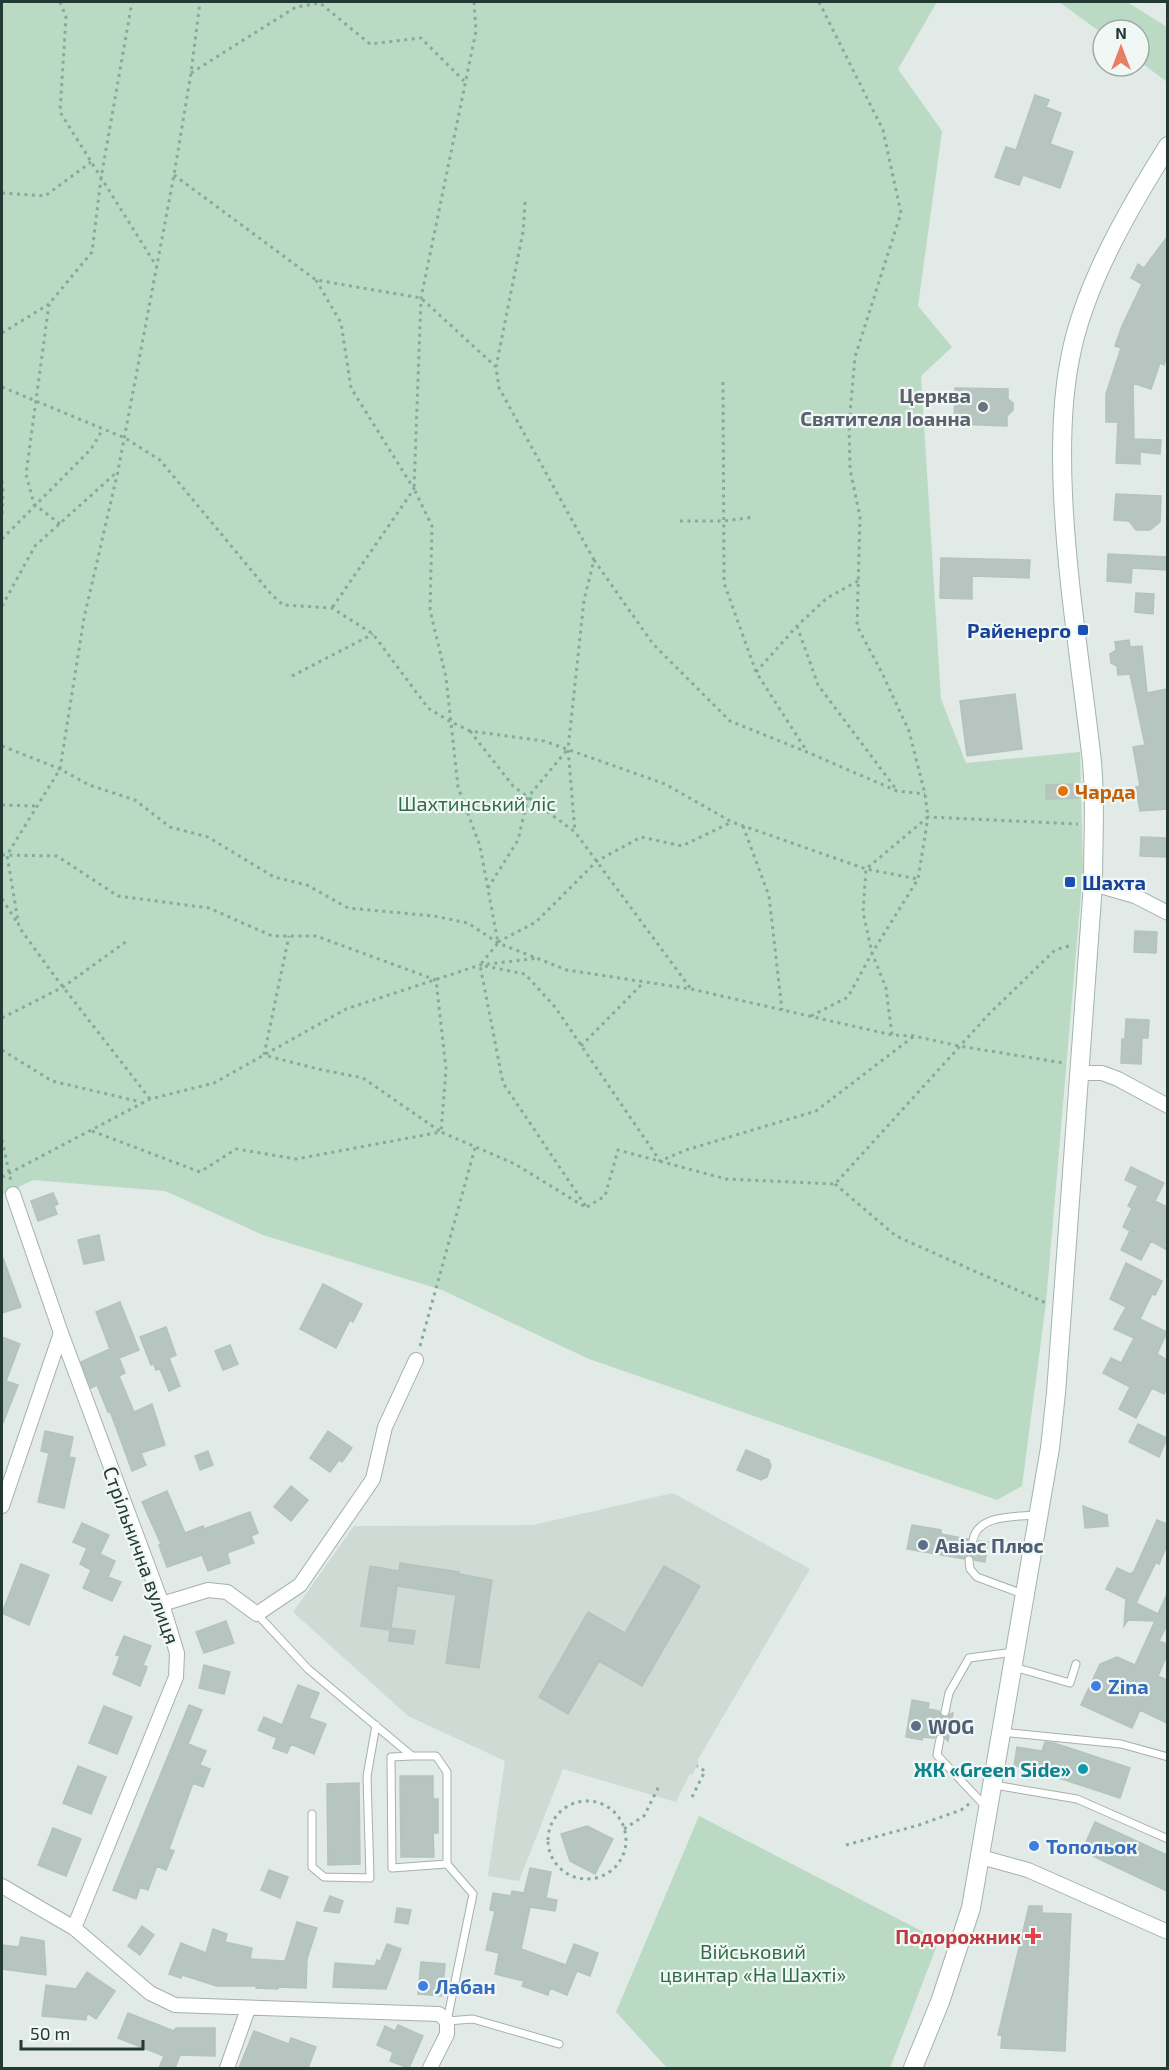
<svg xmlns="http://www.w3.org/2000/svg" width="1169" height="2070" font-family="'Exo 2',sans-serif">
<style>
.built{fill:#cfdad5}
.green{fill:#bbdac3}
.building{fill:#b6c5bf;stroke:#b4c3bc;stroke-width:1.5}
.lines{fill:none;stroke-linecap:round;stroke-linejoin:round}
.lane-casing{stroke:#a4b1ad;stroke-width:9}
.street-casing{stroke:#a4b1ad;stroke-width:16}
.secondary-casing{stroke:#a1b5ad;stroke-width:20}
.path{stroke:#83ac9e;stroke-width:3;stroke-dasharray:3 4.5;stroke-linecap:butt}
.lane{stroke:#fff;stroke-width:7}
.street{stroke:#fff;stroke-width:14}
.secondary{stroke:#fff;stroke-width:18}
.worship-dot{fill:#6b7280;stroke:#f1f7f4;stroke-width:2}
.transit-dot{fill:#1a4fb4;stroke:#f1f7f4;stroke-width:2}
.food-dot{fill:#e8710a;stroke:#f1f7f4;stroke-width:2}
.service-dot{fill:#5c6f8a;stroke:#f1f7f4;stroke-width:2}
.shop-dot{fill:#3f7fe0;stroke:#f1f7f4;stroke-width:2}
.culture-dot{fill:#0f9aa8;stroke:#f1f7f4;stroke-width:2}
.health-dot{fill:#e0444e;stroke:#f1f7f4;stroke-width:2}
.labels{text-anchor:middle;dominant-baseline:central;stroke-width:4.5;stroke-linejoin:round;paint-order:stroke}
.worship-label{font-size:20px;font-weight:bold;fill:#5b616d;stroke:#f1f7f4;text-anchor:end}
.transit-label{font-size:20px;font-weight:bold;fill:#164399;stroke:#f1f7f4;text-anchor:end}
.food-label{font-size:20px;font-weight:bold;fill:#c56008;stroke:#f1f7f4;text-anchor:start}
.park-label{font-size:20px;fill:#306d46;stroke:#f1f7f4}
.service-label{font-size:20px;font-weight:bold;fill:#4e5e75;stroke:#f1f7f4;text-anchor:start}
.street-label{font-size:20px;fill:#233933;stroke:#f1f7f4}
.shop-label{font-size:20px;font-weight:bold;fill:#366cbe;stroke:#f1f7f4;text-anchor:start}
.culture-label{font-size:20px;font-weight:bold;fill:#0d838f;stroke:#f1f7f4;text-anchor:end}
.health-label{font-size:20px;font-weight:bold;fill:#be3a42;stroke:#f1f7f4;text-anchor:end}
</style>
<rect width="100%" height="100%" fill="#e1eae6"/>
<path class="built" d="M673,1493L810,1569L697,1761L699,1762L697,1766L692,1775L690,1774L676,1802L563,1769L519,1881L488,1876L505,1761L408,1716L293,1612L354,1526L533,1525Z"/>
<path class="green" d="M2,2H937L898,69L942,131L918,306L952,347L921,376L941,699L966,763L1080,752L1083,871L1046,1303L1022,1486L997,1500L589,1359L442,1290L263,1235L165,1191L33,1180L2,1195Z
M1059,2H1127L1167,27V82L1139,61V30H1103V34Z
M699,1816L939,1940L890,2068H667L616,2012Z"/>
<path class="building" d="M1035,95L1049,100L1046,107L1061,113L1050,144L1073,152L1060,188L1023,175L1019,185L995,177L1006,147L1016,150Z
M1167,237V355L1164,365L1160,363L1151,389L1133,383L1134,439L1161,440L1160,454L1140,452V464L1116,463L1118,422H1106V394L1121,348L1115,346L1122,326L1142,284L1131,278L1138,264L1144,268Z
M955,388L1008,389V399L1013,403V410L1007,416V426L954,424Z
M1116,494L1161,496L1160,522L1150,530H1136L1129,521L1114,520Z
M1108,554L1167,557V570L1132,568L1131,583L1107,581Z
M941,558L1030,560L1029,578L972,576V599L940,598Z
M1136,593L1154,594L1153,614L1135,612Z
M1129,640L1130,647L1142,646L1147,693L1167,689V809L1140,811L1136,787L1140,786L1133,747L1145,745L1130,674L1118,675L1117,666L1111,663L1110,654L1116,650L1115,642Z
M1015,694L1022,749L967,756L960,701Z
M1078,784L1079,798L1046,799V785Z
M1141,837L1167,838V857L1140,856Z
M1135,931L1157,932L1156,953L1134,952Z
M1126,1019L1149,1020L1148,1038H1142L1141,1064L1121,1063L1122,1039H1125Z
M1131,1167L1164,1183L1155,1201L1167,1207V1250L1151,1241L1141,1260L1121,1250L1130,1231L1123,1227L1132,1208L1128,1206L1138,1186L1125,1180Z
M53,1193L58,1204L54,1206L57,1214L38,1221L31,1201Z
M99,1235L104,1260L84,1264L78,1240Z
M2,1258H3L21,1307L2,1313Z
M1126,1263L1162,1281L1155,1295L1152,1294L1140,1319L1167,1332L1157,1354L1167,1360V1387L1164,1394L1152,1388L1136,1418L1119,1409L1130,1387L1103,1373L1111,1358L1121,1363L1134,1338L1114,1329L1126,1307L1110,1299Z
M323,1284L362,1304L353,1322L350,1320L336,1348L300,1329Z
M120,1302L139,1350L119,1358L125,1373L119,1376L134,1412L152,1404L165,1445L141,1453L146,1465L132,1471L110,1411L108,1412L97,1385L91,1388L81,1362L110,1349L96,1312Z
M166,1327L176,1355L169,1358L180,1386L169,1391L160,1369L156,1370L153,1363L151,1365L140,1337Z
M2,1337L20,1344L6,1381L18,1385L3,1423Z
M230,1345L238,1364L223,1370L215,1351Z
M1138,1424L1167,1438L1159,1457L1129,1442Z
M45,1431L73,1437L69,1457L75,1458L64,1508L38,1502L49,1453L41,1451Z
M328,1431L352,1448L342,1462L339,1460L330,1472L310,1458Z
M746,1450L769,1460L771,1466L767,1477L761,1480L737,1470Z
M208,1451L213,1465L200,1470L195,1456Z
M291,1486L308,1500L291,1521L274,1507Z
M167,1491L185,1533L203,1526L204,1529L250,1512L258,1533L251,1536L254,1543L227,1553L230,1563L208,1571L202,1555L167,1567L159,1545L161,1544L142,1502Z
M1083,1506L1107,1515L1108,1526L1085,1528Z
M1157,1520L1167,1524V1545L1159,1564L1156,1562L1136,1603L1158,1614L1167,1594V1625L1159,1641L1167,1644V1655L1158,1676L1167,1680V1723L1140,1710L1132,1728L1081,1705L1100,1664L1117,1657L1135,1665L1155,1621L1128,1620L1124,1626L1126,1599L1106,1589L1117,1568L1130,1574L1134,1571Z
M82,1523L109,1535L100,1554L115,1561L108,1577L121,1582L112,1601L83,1588L91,1570L80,1564L87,1548L73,1542Z
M912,1525L941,1530V1534L968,1539V1543L972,1545H976L979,1541L988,1542L985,1562L975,1560L971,1555H966L964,1559L907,1549Z
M400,1563L459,1572V1574L492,1580L479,1668L446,1663L456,1595L397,1586L391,1628L415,1631L413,1644L389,1641L390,1630L361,1626L370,1566L399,1571Z
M21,1564L49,1575L29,1625L2,1613Z
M664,1566L700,1586L642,1686L599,1661L568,1714L539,1697L588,1612L625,1633Z
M226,1621L234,1643L204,1653L196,1632Z
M124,1636L151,1646L143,1665L147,1667L140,1686L113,1674L120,1656L116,1655Z
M204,1665L230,1672L224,1694L199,1688Z
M298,1685L319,1693L309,1718L326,1724L314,1754L291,1744L287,1753L273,1748L277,1738L258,1730L264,1717L282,1725Z
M912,1700L929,1703L928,1709L939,1711L943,1717L953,1713L948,1741L940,1733L936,1735L934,1738L923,1737L922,1740L906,1737Z
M189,1705L202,1710L188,1744L206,1751L200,1765L210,1769L203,1787L193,1783L169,1849L174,1851L166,1870L157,1866L148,1890L140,1887L136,1899L113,1890Z
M104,1706L132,1717L117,1754L89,1743Z
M1045,1742L1054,1743L1130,1768L1120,1798L1028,1768L1014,1766L1017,1747L1042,1751Z
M78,1766L106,1777L91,1814L63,1803Z
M400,1776H433V1799H438V1833H433L434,1857H401Z
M359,1783L360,1864L328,1865L327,1784Z
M1095,1822L1167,1855V1891L1082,1851Z
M587,1826L613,1839L595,1874L570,1861L561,1834Z
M53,1828L81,1839L66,1876L38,1865Z
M530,1868L551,1872L546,1898L557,1900L555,1911L530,1907L521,1949L566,1965L574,1944L598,1953L590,1976L577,1971L567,1995L550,1988L548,1995L522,1986L524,1981L495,1974L499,1953L486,1950L495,1911L490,1910L493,1893L511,1896L512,1891L524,1893Z
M269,1870L288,1877L280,1898L261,1890Z
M330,1896L343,1901L339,1913L324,1911Z
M1029,1906H1042V1913L1071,1914L1065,2051L1001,2048L1002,2035H998Z
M397,1908L411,1910L408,1924L395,1922Z
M297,1922L317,1928L307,1959L306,1988L278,1987V1989L256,1988V1986H217L182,1975L181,1978L169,1974L181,1943L206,1953L213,1929L227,1934L225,1942L252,1948L250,1959L285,1961Z
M142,1926L154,1935L140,1955L128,1946Z
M21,1937L44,1941L46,1975L2,1969V1945L19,1947Z
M387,1944L401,1949L386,1989L333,1987L335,1963L375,1966L377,1960L380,1962Z
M421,1962L445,1964L442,1996L418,1994Z
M87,1972L115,1991L96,2019L87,2013L86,2020L42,2016L46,1985L76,1989Z
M128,2013L174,2031L176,2028H215V2056L180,2055L175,2068H159L164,2056L118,2038Z
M398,2025L423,2036L409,2068L390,2061L393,2052L377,2045L385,2026L395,2031Z
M254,2031L289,2044L291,2038L316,2047L308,2068H239Z"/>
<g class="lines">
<defs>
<path id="lane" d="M973,1540C978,1514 1016,1517 1036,1515
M969,1560L970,1569L977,1577L1023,1594
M257,1614L308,1669L412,1756H436L447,1772V1864L473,1894L447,2021L473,2019L559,2044
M1014,1667L1070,1683L1076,1664
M945,1712L949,1693L969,1658L1014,1652
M1001,1732L1121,1744L1168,1757
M940,1739L937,1755L986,1807
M412,1756L391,1757L392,1868L447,1864
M994,1785L1077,1799L1168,1839
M312,1814V1867L324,1877L370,1878L367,1776L376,1725"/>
<path id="street" d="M1093,884L1135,896L1168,913
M1081,1073H1102L1118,1079L1168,1106
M13,1194L61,1333L162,1604L177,1653L176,1677L74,1928L150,1993L175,2005L439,2014L447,2021V2034L430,2068
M2,1506L61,1333
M162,1604L208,1590L227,1592L257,1614L300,1585L373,1479L385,1427L416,1360
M981,1857L1028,1870L1168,1932
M2,1886L74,1928
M227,2068L248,2009"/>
<path id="secondary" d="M913,2068L940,2002L971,1908L1050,1448L1056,1393L1093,884C1093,840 1096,796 1091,753C1081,667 1067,582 1063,495C1061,450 1061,404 1070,359C1083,287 1129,208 1168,146"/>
</defs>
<use href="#lane" class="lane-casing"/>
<use href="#street" class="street-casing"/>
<use href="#secondary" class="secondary-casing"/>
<path class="path" d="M60,2L66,17L60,112L157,267
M474,2L476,31L421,298L414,489L432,526L430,610L446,677L458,787L480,846L498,943L480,965L503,1083L587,1208
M819,2L883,130L901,213L855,357L849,424L850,469L860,517L857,626L882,673L909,731L925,794L928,817L866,869L863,912L872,953L886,988L892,1035
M191,73L296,7L320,3L370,44L421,38L464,81
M174,175L316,280L421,298L496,367
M2,193L45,196L91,162
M525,202L523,232L496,367L499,388L594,560L584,600L568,749L575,832
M316,280L341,323L351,388L414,489L332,608
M2,333L49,304
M723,382L724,583L756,672L806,750
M2,387L125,438L160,460L271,594L283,605L332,608L373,634L428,708L451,722L470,731L544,741L665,784L732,822L866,869L918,879
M2,481L3,491L2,517
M680,521H724L755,517
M60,524L34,504L26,474L49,304L92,252L101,178L132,2
M2,539L91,449L103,429
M594,560L653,644L730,721L807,752L897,791L925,794
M2,606L35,546L118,471
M797,626L818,685L896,789
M756,672L797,626L827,598L858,581
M292,676L373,634
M470,731L513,786L575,832L691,989
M2,746L60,769L89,785L135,800L170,827L208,837L274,877L307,885L348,908L434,916L468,923L498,943L567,970L691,989L892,1035L914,1036L959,1046L1064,1063
M2,805L37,806
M743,826L769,896L782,1010
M2,855L57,856L118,896L209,908L272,936H316L436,980L446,1069L441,1132L363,1078L318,1069L264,1055L289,936
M488,888L518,840L528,797L567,750
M2,899L19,925
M498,942L536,922L597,861L641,837L682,846L732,822
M485,966L525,974L555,1007L660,1161L686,1150L816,1111L914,1036
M811,1016L848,997L872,953L918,879L928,817L1078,824
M2,1018L63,987L127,941
M581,1046L644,982
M2,1050L52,1081L141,1102
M150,1099L53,974L19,927L7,855L60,769L84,618L118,471L174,175L191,73L200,2
M92,1131L200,1172L236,1149L296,1159L441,1132L515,1164L585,1207
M2,1140L11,1181
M2,1177L150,1099L214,1083L346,1009L480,965L539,958
M835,1184L896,1236L1046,1303
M587,1207L605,1196L618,1150L726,1179L835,1184L989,1014L1055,950L1072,945
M420,1346L475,1148
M692,1797L705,1771L697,1766
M548 1840a39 39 0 1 1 78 0a39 39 0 1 1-78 0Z
M624,1829L644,1816L660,1784
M846,1845L919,1825L961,1810L969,1804"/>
<use href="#lane" class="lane"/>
<use href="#street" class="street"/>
<use href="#secondary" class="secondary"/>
</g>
<circle class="worship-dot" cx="983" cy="407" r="6"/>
<g class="transit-dot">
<rect x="1077" y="624" width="12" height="12" rx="3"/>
<rect x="1064" y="876" width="12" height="12" rx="3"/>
</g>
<circle class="food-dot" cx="1063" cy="791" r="6"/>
<g class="service-dot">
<circle cx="923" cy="1545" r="6"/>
<circle cx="916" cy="1726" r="6"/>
</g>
<g class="shop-dot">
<circle cx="1096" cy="1686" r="6"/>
<circle cx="1034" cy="1846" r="6"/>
<circle cx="423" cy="1986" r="6"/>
</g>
<circle class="culture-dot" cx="1083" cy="1769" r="6"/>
<path class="health-dot" d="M1030 1927h6v6h6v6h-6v6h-6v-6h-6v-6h6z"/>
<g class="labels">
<g class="worship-label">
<text x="971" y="395">Церква<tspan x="971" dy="23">Святителя Іоанна</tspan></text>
</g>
<g class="transit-label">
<text x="1071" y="630">Райенерго</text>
<text x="1082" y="882" text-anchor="start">Шахта</text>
</g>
<g class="food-label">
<text x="1075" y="791">Чарда</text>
</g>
<g class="park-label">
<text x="477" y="803">Шахтинський ліс</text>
<text x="753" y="1951">Військовий<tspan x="753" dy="23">цвинтар «На Шахті»</tspan></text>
</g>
<g class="service-label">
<text x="935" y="1545">Авіас Плюс</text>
<text x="928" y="1726">WOG</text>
</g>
<g class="street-label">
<text transform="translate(142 1555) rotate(70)">Стрільнична вулиця</text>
</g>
<g class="shop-label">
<text x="1108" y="1686">Zina</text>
<text x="1046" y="1846">Топольок</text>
<text x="435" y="1986">Лабан</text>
</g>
<g class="culture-label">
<text x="1071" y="1769">ЖК «Green Side»</text>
</g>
<g class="health-label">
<text x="1021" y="1936">Подорожник</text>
</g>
</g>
<rect width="1169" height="2070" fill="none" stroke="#233933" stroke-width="6"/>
<g transform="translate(1121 48)"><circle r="28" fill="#f1f7f4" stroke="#9faba7" stroke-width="1.5"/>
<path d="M0-4.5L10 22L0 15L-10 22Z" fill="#e77f62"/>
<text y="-9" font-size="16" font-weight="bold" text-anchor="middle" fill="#233933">N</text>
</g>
<path d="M21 2040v9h122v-9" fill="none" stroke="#233933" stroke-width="3"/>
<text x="30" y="2040" font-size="18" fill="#233933" stroke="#f1f7f4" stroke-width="4.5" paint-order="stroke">50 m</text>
</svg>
